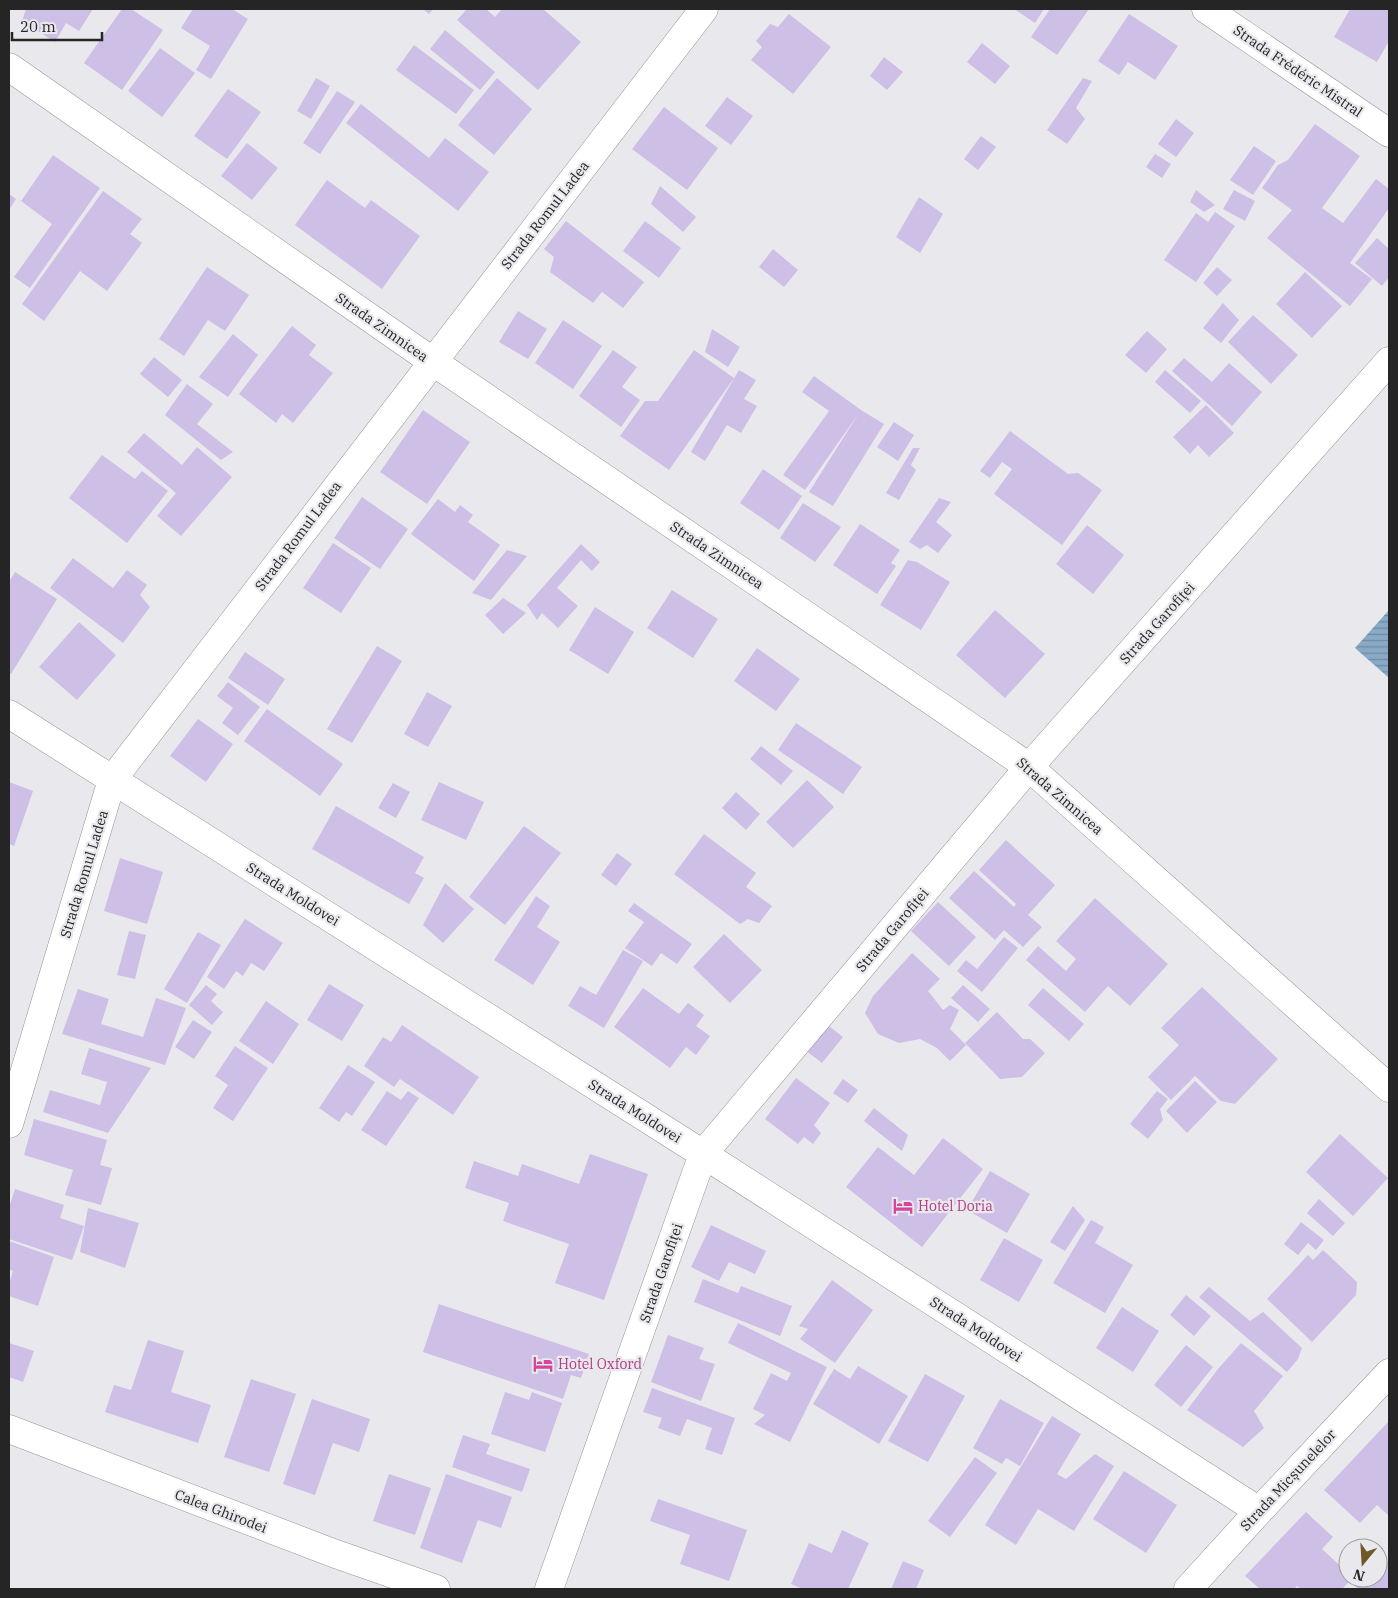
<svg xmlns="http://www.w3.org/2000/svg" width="1398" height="1598" font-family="'IBM Plex Serif',serif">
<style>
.water{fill:url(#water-rules)}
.building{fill:#cdbfe6}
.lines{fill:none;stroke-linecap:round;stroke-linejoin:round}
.minor-casing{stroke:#949498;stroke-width:29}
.minor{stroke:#fff;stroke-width:28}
.labels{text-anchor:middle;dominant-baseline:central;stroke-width:4.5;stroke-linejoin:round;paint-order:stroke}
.street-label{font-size:14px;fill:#252526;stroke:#e9e9ed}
.hotel-label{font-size:14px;fill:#b23c85;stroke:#e9e9ed;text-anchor:start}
</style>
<defs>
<pattern id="water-rules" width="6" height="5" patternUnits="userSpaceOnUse" patternTransform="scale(1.25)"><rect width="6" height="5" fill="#88aac7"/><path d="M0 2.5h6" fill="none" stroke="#6f8aa1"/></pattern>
</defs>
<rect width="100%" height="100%" fill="#e9e9ed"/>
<path class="water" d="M1389,610V678L1355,648Z"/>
<path class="building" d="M26,9H93L79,31L66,23L55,42L22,21Z
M122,9H131L163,30L122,90L84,63Z
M193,9H232L248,19L211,79L196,70L210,46L181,28Z
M423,9H433L429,14Z
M467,9H486L495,17L502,9H543L581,42L538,90L457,20Z
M1014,9H1044L1035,23Z
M1050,9H1089L1057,55L1031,37Z
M1350,9H1389V41L1377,62L1334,37Z
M789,14L831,47L793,94L751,60L762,47L756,41L770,24L778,27Z
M1129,14L1178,46L1155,80L1128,62L1119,75L1098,61Z
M445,30L495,72L480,90L430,49Z
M982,43L1010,66L995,84L967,62Z
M414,45L474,90L456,114L396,70Z
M160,48L195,73L162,117L128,91Z
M884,57L903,72L887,90L870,76Z
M316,78L330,86L311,119L297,111Z
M497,78L532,109L494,155L458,125Z
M1083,78L1092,81L1076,108L1085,119L1067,144L1047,130Z
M228,89L261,112L227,159L194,136Z
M337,91L355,102L320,154L303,143Z
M727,97L753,116L731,145L705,126Z
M361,104L429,158L445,138L489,172L458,211L346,123Z
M664,107L718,148L687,190L632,149Z
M1176,119L1194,133L1176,157L1158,144Z
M1315,124L1360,156L1322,208L1343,223L1376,179L1389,189V208L1350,263L1372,279L1350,306L1267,238L1292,210L1262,188L1278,165L1288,160Z
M981,136L996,147L978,170L964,159Z
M247,143L278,168L252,200L221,176Z
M1254,146L1276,161L1253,195L1230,180Z
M1155,154L1171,164L1162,178L1146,167Z
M53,155L100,188L30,288L14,277L52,224L21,201Z
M327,180L365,208L371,200L420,236L382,289L295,225Z
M660,186L696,217L683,232L651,204Z
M1196,190L1215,205L1204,212L1190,202Z
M1234,190L1255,201L1245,221L1223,209Z
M103,191L142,219L130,234L142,243L107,291L80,271L44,321L22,304Z
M9,194L16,199L9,210Z
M919,197L943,214L920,253L896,237Z
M1215,212L1235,226L1196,282L1164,260L1196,213L1208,222Z
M566,221L644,282L623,308L602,292L593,303L550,272L554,257L544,249Z
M645,221L681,248L659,278L623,251Z
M1377,238L1389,249V277L1382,286L1355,263Z
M773,249L798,270L784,287L759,267Z
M207,267L249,295L225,331L208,320L184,356L159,339Z
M1217,267L1232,280L1217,296L1203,283Z
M1305,272L1342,306L1312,338L1276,304Z
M1223,303L1239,320L1221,343L1203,328Z
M518,311L547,329L528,359L499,342Z
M1253,315L1298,355L1271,384L1228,342Z
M563,320L602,346L573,389L535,363Z
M292,326L316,345L309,355L333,373L293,423L282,414L276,423L239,394Z
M712,329L740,347L728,367L705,352Z
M1147,331L1167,349L1146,373L1125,355Z
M233,334L258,355L228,397L199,377Z
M613,350L637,367L622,387L640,400L621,427L579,396Z
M694,350L734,378L669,470L620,436L645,401H658Z
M154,357L182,380L168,397L140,374Z
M1184,358L1212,382L1229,363L1262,392L1232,426L1172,371Z
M739,370L756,380L744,399L757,406L741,433L727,425L705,461L691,452Z
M1165,370L1201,401L1190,413L1155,382Z
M814,376L861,410L884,424L833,506L809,492L859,413L805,490L783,475L829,411L802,392Z
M187,384L213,404L197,424L233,452L221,460L165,415Z
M1206,405L1234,433L1209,457L1198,445L1190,454L1173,437Z
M423,410L470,442L427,504L380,472Z
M894,422L914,435L898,461L877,447Z
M1010,431L1068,474L1078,473L1102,490L1062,545L994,494L1012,469L1002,462L990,478L980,471Z
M144,433L182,465L197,447L232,477L181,536L157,516L176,493L127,452Z
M913,448H920L911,465L916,470L899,500L886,493Z
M102,455L135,479L142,471L168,491L127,543L69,498Z
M763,469L802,496L779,530L740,503Z
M362,497L408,529L380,569L334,538Z
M939,498L951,502L936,522L952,535L938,553L927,545L920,549L909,542Z
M438,499L455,512L460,505L473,515L468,522L500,545L474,581L411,534Z
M803,503L841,527L815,562L780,538Z
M860,524L900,550L891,563L896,566L877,594L833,565Z
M1087,525L1124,555L1093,594L1056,564Z
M333,543L371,568L341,613L303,588Z
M581,544L600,562L592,571L581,560L557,588L578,606L558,628L542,613L537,620L527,605Z
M507,550L527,556L491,600L472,593Z
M73,558L113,588L127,570L147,585L140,595L150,607L123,643L50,588Z
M908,560L917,562L950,582L921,630L880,605Z
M15,572L57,599L11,674L9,672V582Z
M672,590L718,619L693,658L647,628Z
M503,598L526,613L503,634L485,615Z
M595,607L634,632L608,674L569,650Z
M995,610L1045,654L1005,698L956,655Z
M79,622L116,655L77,700L39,667Z
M377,646L402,661L352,743L327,729Z
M757,648L800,679L776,711L734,681Z
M245,652L285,679L268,705L228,678Z
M228,682L260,707L238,735L222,723L233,708L217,696Z
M427,692L452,706L428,747L404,734Z
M267,709L343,764L320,796L244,741Z
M198,719L233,744L206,782L170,756Z
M796,723L862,767L843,794L778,750Z
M761,746L793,771L781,785L750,759Z
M807,780L834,807L793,848L766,822Z
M9,782L33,791L14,846L9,844Z
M439,782L484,802L466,840L421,820Z
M393,783L410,792L396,818L378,808Z
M736,792L760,814L746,830L722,808Z
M336,806L424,857L415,873L424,878L409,904L312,849Z
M524,826L561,853L505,925L469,897Z
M704,834L756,873L746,887L772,906L759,923L748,919L740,924L674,874Z
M1006,840L1055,885L1028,915L1042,927L1023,947L1004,930L995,940L949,898L974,871L1014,907L1016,904L979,870Z
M617,853L632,864L616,886L601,875Z
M120,858L163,872L147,924L104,911Z
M445,883L474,909L443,943L423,925Z
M536,896L550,906L537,927L560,942L533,985L494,960Z
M1095,898L1168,964L1130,1006L1108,986L1085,1012L1026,960L1038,946L1066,971L1076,959L1056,941Z
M938,902L976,937L949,966L911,931Z
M634,903L692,944L677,964L661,953L652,966L625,948L644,922L628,911Z
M245,919L283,943L264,971L251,963L243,976L236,971L224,989L207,977Z
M129,931L146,935L135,979L117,975Z
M198,932L221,945L187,1003L164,989Z
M724,934L762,970L730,1003L693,967Z
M1004,937L1018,948L982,992L957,971L966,960L977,969Z
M623,950L643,961L604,1028L568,1006L580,986L596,995Z
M912,953L940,979L928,991L943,1010L950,1005L959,1010L950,1029L966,1045L950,1061L937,1048L920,1039L899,1043L878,1034L865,1013L873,996Z
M329,984L364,1005L342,1041L307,1020Z
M206,985L217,994L211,1001L223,1012L212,1025L189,1005Z
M963,985L990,1009L978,1022L951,998Z
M1202,987L1278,1059L1235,1104L1221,1101L1195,1076L1171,1100L1148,1077L1179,1045L1161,1028Z
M643,988L679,1014L688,1003L704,1015L696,1026L710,1036L696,1055L686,1047L670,1068L614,1027Z
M1043,988L1084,1024L1069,1041L1028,1005Z
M78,989L109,999L101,1024L143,1037L156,998L186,1008L165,1065L62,1034Z
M266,1001L299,1024L273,1064L239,1041Z
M997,1012L1023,1039H1030L1045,1053L1022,1077L1000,1079L965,1043Z
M193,1020L212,1032L194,1059L175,1047Z
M825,1023L843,1037L822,1063L805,1050Z
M402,1025L479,1077L453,1115L400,1079L394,1087L364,1066L383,1037L391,1042Z
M235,1046L268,1068L233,1121L213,1108L228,1085L215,1076Z
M89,1048L151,1068L108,1133L43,1112L50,1090L100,1105L107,1082L81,1074Z
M348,1065L375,1082L352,1116L346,1112L339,1122L319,1108Z
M796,1078L830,1103L814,1125L821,1133L813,1144L804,1137L798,1144L765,1119Z
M843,1079L858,1090L848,1103L833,1093Z
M1195,1081L1217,1102L1187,1133L1166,1111Z
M387,1091L401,1100L408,1091L419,1098L386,1146L361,1130Z
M1157,1091L1168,1099L1160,1109L1163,1120L1148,1139L1130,1124Z
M874,1108L908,1135L902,1151L864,1121Z
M34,1119L107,1140L100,1165L112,1168L101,1205L65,1195L73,1170L24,1155Z
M1340,1134L1388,1178L1353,1216L1306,1172Z
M943,1138L983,1169L922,1247L846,1187L878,1147L914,1175Z
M590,1154L648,1174L604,1300L555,1283L569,1244L503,1221L509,1203L465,1188L474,1161L518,1176L522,1164L579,1184Z
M990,1171L1030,1194L1007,1233L967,1210Z
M15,1189L64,1205L60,1218L84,1226L72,1260L9,1239V1207Z
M1319,1199L1345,1223L1333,1236L1307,1213Z
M1073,1206L1085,1220L1065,1251L1050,1242Z
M88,1208L139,1223L125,1268L80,1252Z
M1091,1220L1104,1227L1095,1243L1133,1265L1105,1313L1053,1283Z
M1301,1222L1324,1240L1316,1250L1308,1243L1298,1255L1284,1244Z
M711,1225L766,1251L755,1274L729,1262L719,1281L691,1267Z
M1004,1238L1043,1260L1019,1302L980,1280Z
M9,1241L54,1257L38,1306L9,1296V1284L13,1271L9,1269Z
M1323,1250L1357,1282L1356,1295L1312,1342L1267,1299L1308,1255L1313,1260Z
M703,1279L738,1293L741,1286L792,1306L780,1336L694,1302Z
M832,1280L873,1310L835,1363L800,1339L808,1329L799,1326Z
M1209,1287L1250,1321L1263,1312L1302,1348L1298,1359L1287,1372L1199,1297Z
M1186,1295L1211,1316L1194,1336L1170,1315Z
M439,1304L589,1354L581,1378L571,1375L563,1399L423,1352Z
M1122,1307L1159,1331L1133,1372L1096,1348Z
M738,1323L827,1367L790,1442L754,1424L765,1415L753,1409L771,1373L787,1381L791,1373L728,1343Z
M668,1335L704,1348L699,1359L715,1364L701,1401L651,1382Z
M148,1340L184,1351L171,1392L211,1405L198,1443L105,1412L114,1385L131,1390Z
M9,1343L34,1351L23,1382L9,1377Z
M1241,1343L1283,1376L1254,1411L1264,1428L1243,1447L1187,1410L1218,1369Z
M1186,1345L1213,1367L1181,1407L1154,1385Z
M858,1366L908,1396L879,1444L813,1404L834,1369L850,1379Z
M925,1374L965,1396L928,1462L888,1441Z
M251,1379L296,1394L269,1472L224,1457Z
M652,1388L735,1418L722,1455L705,1449L712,1428L687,1419L680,1436L658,1428L662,1418L643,1412Z
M505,1392L529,1400L532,1392L562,1403L545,1452L491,1434Z
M312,1399L370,1419L359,1452L333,1443L315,1495L283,1484Z
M1000,1399L1044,1423L1020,1466L1006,1458L1002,1464L973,1448Z
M1052,1416L1081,1434L1057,1474L1066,1479L1095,1454L1114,1466L1074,1531L1038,1509L1016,1545L985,1525Z
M1389,1421V1516L1377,1505L1360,1523L1324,1490Z
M463,1435L490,1444L486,1454L530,1469L522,1492L452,1467Z
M975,1457L997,1473L950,1537L928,1521Z
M1124,1471L1177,1505L1146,1553L1093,1519Z
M389,1474L431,1488L415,1535L373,1521Z
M446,1474L512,1497L501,1528L478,1520L462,1563L420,1548Z
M658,1499L747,1530L729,1581L680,1564L690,1535L650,1521Z
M1306,1512L1333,1537L1322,1549L1348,1573V1578H1353L1342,1589H1301L1297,1586L1294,1589H1260L1245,1576Z
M842,1530L869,1543L848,1589H803L791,1584L809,1543L832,1553Z
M1385,1559L1389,1564V1589H1355L1366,1578H1378V1566Z
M903,1561L924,1570L916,1589H891Z"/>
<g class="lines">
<defs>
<path id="minor" d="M1206,9L1389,133
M9,67L432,361L1029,767L1389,1088
M9,714L703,1154L1259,1511
M9,1124L112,780L704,9
M9,1429L333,1553L436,1589
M549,1589L703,1154L1029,767L1389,361
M1188,1589L1259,1511L1389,1373"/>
</defs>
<use href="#minor" class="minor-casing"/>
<use href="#minor" class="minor"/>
</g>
<defs>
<symbol id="hotel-bare" viewBox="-9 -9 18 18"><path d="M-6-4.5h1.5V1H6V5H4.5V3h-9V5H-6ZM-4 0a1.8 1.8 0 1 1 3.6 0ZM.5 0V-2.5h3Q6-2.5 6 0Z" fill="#d1479c" stroke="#e9e9ed" stroke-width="2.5" paint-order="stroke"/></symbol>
</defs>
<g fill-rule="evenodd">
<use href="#hotel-bare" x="889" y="1192" width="28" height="28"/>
<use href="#hotel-bare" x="529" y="1350" width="28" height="28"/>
</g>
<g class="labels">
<g class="street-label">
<text transform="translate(1298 71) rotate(34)">Strada Frédéric Mistral</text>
<text transform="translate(545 215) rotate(-52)">Strada Romul Ladea</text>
<text transform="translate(382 327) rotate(35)">Strada Zimnicea</text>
<text transform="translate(298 536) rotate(-53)">Strada Romul Ladea</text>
<text transform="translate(717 555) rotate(34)">Strada Zimnicea</text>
<text transform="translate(1157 623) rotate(-48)">Strada Garofiței</text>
<text transform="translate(1060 796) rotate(41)">Strada Zimnicea</text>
<text transform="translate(84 874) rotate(-73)">Strada Romul Ladea</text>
<text transform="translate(293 894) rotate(32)">Strada Moldovei</text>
<text transform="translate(892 930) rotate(-50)">Strada Garofiței</text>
<text transform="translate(635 1111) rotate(32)">Strada Moldovei</text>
<text transform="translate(661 1273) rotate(-71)">Strada Garofiței</text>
<text transform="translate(976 1329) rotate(33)">Strada Moldovei</text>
<text transform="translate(1288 1480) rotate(-47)">Strada Micșunelelor</text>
<text transform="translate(221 1511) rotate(21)">Calea Ghirodei</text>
</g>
<g class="hotel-label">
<text x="918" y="1206">Hotel Doria</text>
<text x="558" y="1364">Hotel Oxford</text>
</g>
</g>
<rect width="1398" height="1598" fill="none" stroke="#252526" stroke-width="20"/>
<g transform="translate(1363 1563) rotate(198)"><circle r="24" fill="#e9e9ed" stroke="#9b9b9d"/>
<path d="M0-4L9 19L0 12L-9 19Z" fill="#6f5929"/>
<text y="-8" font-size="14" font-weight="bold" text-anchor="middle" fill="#252526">N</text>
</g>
<path d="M12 32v8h90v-8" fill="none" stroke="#252526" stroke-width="2.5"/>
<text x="20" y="32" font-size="15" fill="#252526" stroke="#e9e9ed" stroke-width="4" paint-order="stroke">20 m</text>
</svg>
